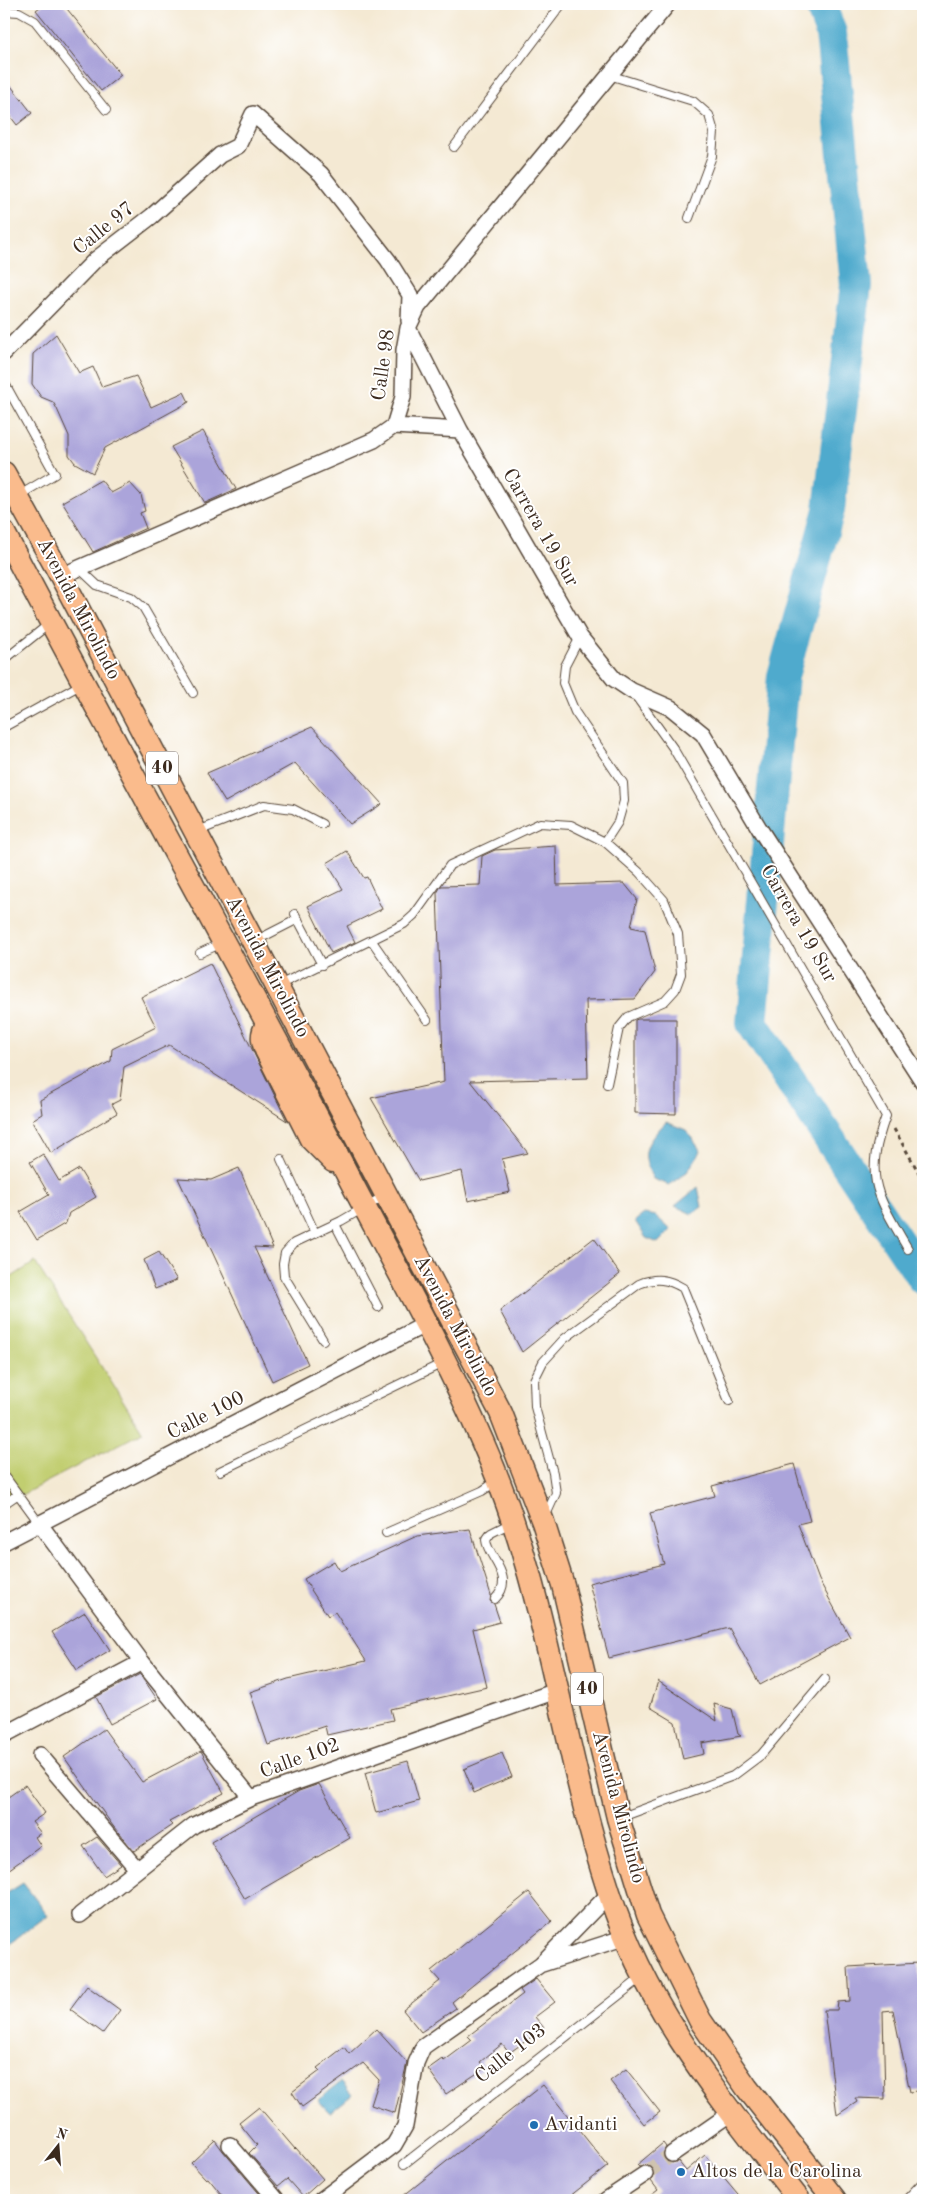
<svg xmlns="http://www.w3.org/2000/svg" width="927" height="2204" font-family="'Old Standard TT',serif">
<style>
.green{fill:#c1ce6f;stroke:#7e7c46}
.water{fill:#4faacd;stroke:#456a76}
.lines{fill:none;stroke-linecap:round;stroke-linejoin:round}
.river{stroke:#4faacd;stroke-width:32}
.building{fill:#aba4da}
.street-tunnel{stroke:#cfc3af;stroke-width:15;stroke-dasharray:15 8;stroke-linecap:butt}
.lane-casing{stroke:#574739;stroke-width:10}
.street-casing{stroke:#574739;stroke-width:18}
.primary-casing{stroke:#574739;stroke-width:25}
.path{stroke:#574739;stroke-width:3;stroke-dasharray:4 4;stroke-linecap:butt}
.lane{stroke:#fff;stroke-width:8}
.street{stroke:#fff;stroke-width:15}
.primary{stroke:#fabb8c;stroke-width:22}
.poi-dot{fill:#1f6fb2;stroke:#fff;stroke-width:2}
.labels{text-anchor:middle;dominant-baseline:central;stroke-width:4;stroke-linejoin:round;paint-order:stroke}
.shield{fill:#fff;stroke:#766a62;stroke-width:1}
.shield-label{font-size:19px;font-weight:bold;fill:#3b2a1e}
.street-label{font-size:20px;fill:#3b2a1e;stroke:#fff}
.poi-label{font-size:20px;fill:#3b2a1e;stroke:#fff;text-anchor:start}
</style>
<rect width="100%" height="100%" fill="#fff"/>
<filter id="ink" filterUnits="userSpaceOnUse"><feTurbulence type="fractalNoise" baseFrequency=".02" numOctaves="2"/><feDisplacementMap in="SourceGraphic" scale="10" xChannelSelector="R" yChannelSelector="G"/><feConvolveMatrix kernelMatrix="1 2 1 2 8 2 1 2 1" color-interpolation-filters="sRGB"/></filter>
<filter id="wash" filterUnits="userSpaceOnUse"><feTurbulence type="fractalNoise" baseFrequency=".0096" numOctaves="4" result="noise"/><feDisplacementMap in="SourceGraphic" scale="20" xChannelSelector="R" yChannelSelector="G"/><feGaussianBlur stdDeviation="1.12" result="paint"/><feColorMatrix in="noise" values="0 0 0 0 0 0 0 0 0 0 0 0 0 0 0 0 0 1.4 0 .05"/><feComposite in="paint" operator="in"/></filter>
<g filter="url(#wash)">
<rect width="100%" height="100%" fill="#f4e9d3"/>
<path class="green" d="M35,1262L143,1432L4,1504V1282Z"/>
<path class="water" d="M666,1122L686,1130L701,1151L687,1172L669,1185L653,1179C639,1152 646,1143 666,1122Z
M698,1187L702,1207L692,1214L675,1206Z
M644,1214L656,1216L671,1230L658,1243L646,1238L635,1221Z
M23,1883L48,1915L10,1944L4,1937V1895Z
M341,2082L352,2095L330,2113L318,2100Z"/>
<g class="lines">
<path class="river" d="M820,4L831,33L856,285L829,510L783,676L752,1023L923,1279"/>
</g>
<g id="blocks">
<path class="building" d="M44,4H63L121,75L101,91L36,10Z
M4,77L32,113L17,125L4,108Z
M56,334L79,373L93,367L102,387L136,376L151,407L184,392L189,402L105,448L93,473L75,463L69,455V436L57,409L53,402L41,397L32,384L33,354Z
M203,431L236,489L205,503L171,447Z
M101,480L111,493L130,483L141,495L145,511L140,513L146,528L93,552L62,502Z
M312,727L382,804L350,824L295,763L225,802L207,773Z
M556,846L557,885L624,883L637,899L631,927L645,930L655,972L635,999L586,1000L588,1078L470,1081L528,1153L502,1159L510,1192L468,1201L462,1171L419,1181L371,1098L444,1082L437,893L441,886L480,885L482,856L495,850Z
M347,851L364,878L367,877L382,909L347,926L355,942L331,953L308,906L343,889L327,863Z
M210,963L287,1121L169,1045L124,1067L120,1100L112,1104L117,1113L51,1153L32,1120L42,1114L40,1100L111,1061L112,1049L156,1027L141,997Z
M638,1019H676V1114L635,1113V1020Z
M43,1154L59,1181L79,1169L96,1197L69,1213L66,1223L37,1240L20,1212L49,1195L30,1162Z
M239,1168L273,1248L254,1247L308,1364L272,1381L178,1178L211,1180Z
M594,1238L620,1274L522,1352L500,1311Z
M159,1252L177,1280L155,1289L144,1260Z
M794,1464L810,1521L798,1524L819,1580L850,1637L760,1685L729,1628L609,1658L589,1583L664,1564L650,1513L715,1496L712,1486Z
M470,1529L491,1595L490,1601L494,1604L500,1622L473,1629L487,1687L390,1709L393,1720L327,1735L325,1726L268,1745L250,1692L288,1679L366,1661L335,1612L328,1616L304,1579L334,1561L340,1571L417,1536Z
M85,1612L110,1650L77,1670L52,1632Z
M140,1674L157,1699L110,1724L96,1697Z
M658,1681L717,1721L714,1704L732,1709L738,1734L741,1736L702,1743L704,1754L683,1759L675,1722L650,1707Z
M104,1729L142,1782L201,1751L224,1793L169,1822L172,1825L134,1851L113,1826L64,1757Z
M502,1753L512,1777L474,1793L464,1769Z
M408,1761L419,1801L376,1813L365,1773Z
M319,1784L350,1838L245,1899L211,1842L299,1791Z
M25,1785L45,1813L32,1822L41,1833L35,1837L41,1846L4,1873V1800Z
M97,1837L121,1865L104,1876L83,1846Z
M529,1892L552,1921L452,2002L456,2008L421,2032L403,2010L440,1981L431,1971Z
M919,1963V1979H923V2090L910,2092L893,2010L883,2011L885,2099L855,2098L857,2102L837,2115L824,2010H837L838,2002L850,2001L848,1967Z
M536,1979L555,2002L535,2017L544,2028L509,2053L502,2044L480,2062L485,2068L446,2094L428,2069L442,2059L444,2061L472,2040L468,2036L523,1994L520,1990Z
M87,1986L120,2010L103,2033L70,2009Z
M376,2029L407,2063L395,2113L371,2105L379,2080L363,2063L302,2107L292,2092L320,2071L317,2068L344,2047L349,2054Z
M626,2069L660,2112L644,2124L610,2081Z
M543,2085L608,2166L565,2200H398Z
M259,2107L295,2149L296,2148L323,2179L303,2197L287,2179L278,2186L249,2153L257,2145L239,2123Z
M215,2140L223,2151L263,2198L260,2200H226L208,2178L206,2179L191,2163Z
M663,2143L666,2147L663,2154L665,2160L672,2163L678,2161L686,2171L705,2155L743,2200H645L658,2190L651,2181L654,2173L649,2165L639,2167L637,2165Z"/>
</g>
</g>
<g filter="url(#ink)">
<use href="#blocks" fill-opacity="0" stroke="#574739" stroke-width="1"/>
<g class="lines">
<path class="street-tunnel" d="M645,2174L672,2154"/>
<defs>
<path id="lane" d="M4,11L19,12L35,21L106,110
M609,75L693,101L709,115L714,132L712,156L689,218
M454,147L562,4
M4,382L55,474L18,496
M79,568L97,585L131,597L143,607L193,693
M580,637L565,666L563,683L575,712L623,783L624,801L618,822L605,842
M4,660L49,624
M635,695L673,748L886,1116C863,1179 877,1195 908,1249
M4,727L82,684
M198,831L264,805L293,809L322,824
M295,914L322,965
M255,941L298,919
M372,941L427,1020
M200,953L222,943
M279,985L404,924L414,915L450,865L540,823L571,825L605,842L639,872L664,900L678,934L681,974L675,990L665,1001L628,1017L619,1028L607,1084
M281,1159L315,1233
M335,1224L378,1307
M323,1340L284,1276L283,1264L285,1253L294,1243L341,1221L386,1195
M220,1471L443,1363
M4,1475L39,1523
M4,1504L17,1495
M546,1515L556,1493L553,1473L535,1407L534,1380L543,1362L564,1339L639,1284C656,1277 668,1279 683,1288L729,1401
M386,1533L482,1491L497,1481
M495,1599C517,1577 487,1557 486,1540L491,1533L511,1523
M619,1818L733,1776L761,1755L825,1679
M404,2164L641,1978
M906,2200L923,2182"/>
<path id="street" d="M408,328L460,430
M4,353L95,260L152,216L220,155L238,146L253,114L321,174L388,260L410,295L409,321
M394,426L460,430L580,637L614,679L632,691L671,708L703,734L759,828L923,1082
M61,576L374,440L394,426L403,397L404,350L408,328L418,307L668,4
M39,1523L142,1662L251,1798
M4,1542L426,1324
M4,1735L142,1662
M40,1755L137,1869
M80,1915L194,1825L251,1798L559,1690
M542,1964L626,1937
M230,2145L277,2200
M672,2154L731,2113
M321,2200L394,2145L405,2126L416,2063L423,2047L541,1964L609,1894
M606,2200L645,2174"/>
<path id="primary" d="M4,473L61,576L501,1413L543,1522L563,1585L618,1818L648,1915L700,2020L747,2088L835,2200
M4,533C115,746 233,955 344,1168C391,1259 442,1348 483,1443C548,1589 560,1743 609,1892C647,2012 724,2103 799,2200
M267,1025C261,1034 262,1040 266,1050L311,1139L333,1161"/>
</defs>
<use href="#lane" class="lane-casing"/>
<use href="#street" class="street-casing"/>
<use href="#primary" class="primary-casing"/>
<path class="path" d="M894,1129L923,1180"/>
<use href="#lane" class="lane"/>
<use href="#street" class="street"/>
<use href="#primary" class="primary"/>
</g>
</g>
<g class="poi-dot">
<circle cx="534" cy="2125" r="5"/>
<circle cx="681" cy="2172" r="5"/>
</g>
<g class="labels">
<g class="shield">
<rect x="146" y="751.5" width="32" height="33" rx="4"/>
<rect x="571" y="1672.5" width="32" height="33" rx="4"/>
</g>
<g class="shield-label">
<text x="162" y="768">40</text>
<text x="587" y="1689">40</text>
</g>
<g class="street-label">
<text transform="translate(104 229) rotate(-39)">Calle 97</text>
<text transform="translate(384 365) rotate(-82)">Calle 98</text>
<text transform="translate(540 528) rotate(60)">Carrera 19 Sur</text>
<text transform="translate(78 609) rotate(62)">Avenida Mirolindo</text>
<text transform="translate(798 924) rotate(60)">Carrera 19 Sur</text>
<text transform="translate(267 967) rotate(62)">Avenida Mirolindo</text>
<text transform="translate(455 1326) rotate(62)">Avenida Mirolindo</text>
<text transform="translate(206 1416) rotate(-27)">Calle 100</text>
<text transform="translate(300 1759) rotate(-20)">Calle 102</text>
<text transform="translate(618 1807) rotate(75)">Avenida Mirolindo</text>
<text transform="translate(511 2054) rotate(-38)">Calle 103</text>
</g>
<g class="poi-label">
<text x="544" y="2125">Avidanti</text>
<text x="691" y="2172">Altos de la Carolina</text>
</g>
</g>
<rect width="927" height="2204" fill="none" stroke="#fff" stroke-width="20"/>
<g transform="translate(58 2146) rotate(17)" stroke="#ffffff" stroke-width="4" paint-order="stroke">
<path d="M0-4L9 19L0 12L-9 19Z" fill="#3b2a1e"/>
<text y="-8" font-size="14" font-weight="bold" text-anchor="middle" fill="#3b2a1e">N</text>
</g>
</svg>
